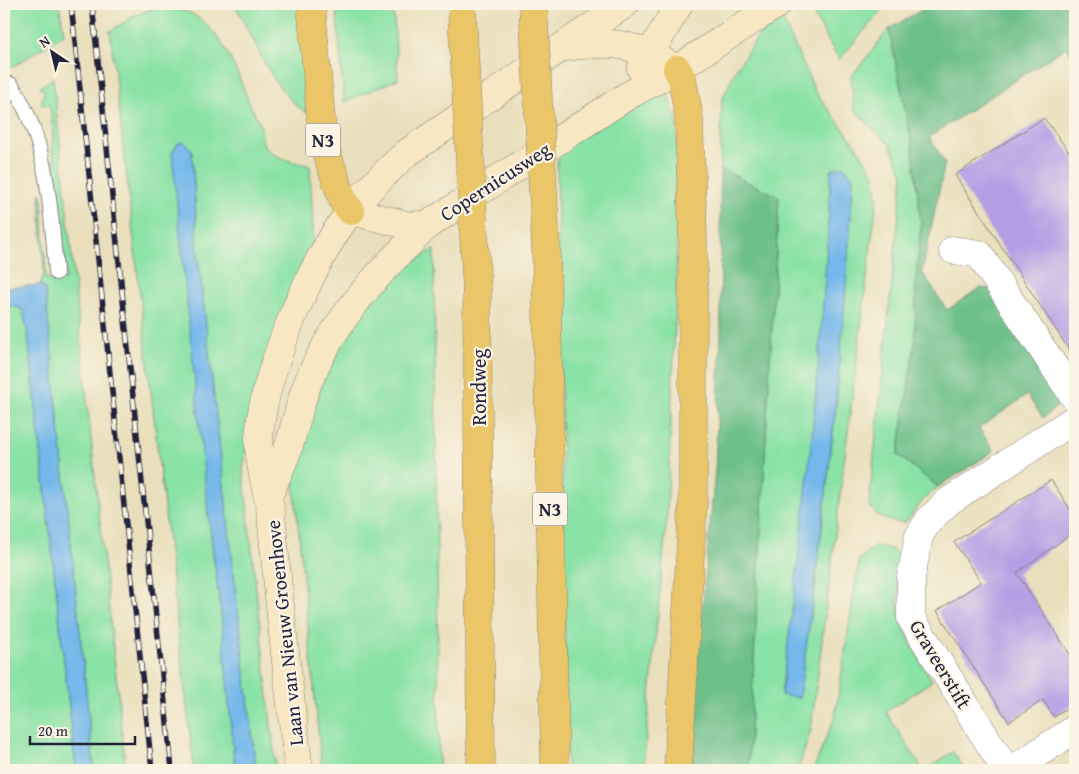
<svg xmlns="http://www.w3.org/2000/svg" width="1079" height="774" font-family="'Gentium Book Plus',serif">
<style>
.green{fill:#89e2a6;stroke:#568270;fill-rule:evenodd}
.forest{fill:#6ec08b;stroke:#487163}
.water{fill:#75b8eb;stroke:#4c6d93}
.building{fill:#b49de5}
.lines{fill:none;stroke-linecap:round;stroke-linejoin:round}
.lane-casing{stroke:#86807c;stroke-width:16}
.street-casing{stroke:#86807c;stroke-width:29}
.secondary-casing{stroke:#86807c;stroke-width:29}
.highway-casing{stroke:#86807c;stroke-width:29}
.lane{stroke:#fff;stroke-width:14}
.street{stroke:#fff;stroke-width:28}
.secondary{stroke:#f7e8c3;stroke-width:28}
.highway{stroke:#ebc669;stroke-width:28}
.rail-casing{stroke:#22223b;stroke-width:5.5}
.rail{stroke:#fcf5e5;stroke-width:4;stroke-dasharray:11;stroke-linecap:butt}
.highway-bridge-casing{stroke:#86807c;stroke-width:29;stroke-linecap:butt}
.highway-bridge{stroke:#ebc669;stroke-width:28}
.labels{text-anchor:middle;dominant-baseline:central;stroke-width:4.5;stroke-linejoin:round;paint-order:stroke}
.shield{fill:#fcf5e5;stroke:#63616e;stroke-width:1}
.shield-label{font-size:19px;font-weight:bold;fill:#22223b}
.street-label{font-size:20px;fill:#22223b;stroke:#fcf5e5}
</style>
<rect width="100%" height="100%" fill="#fcf5e5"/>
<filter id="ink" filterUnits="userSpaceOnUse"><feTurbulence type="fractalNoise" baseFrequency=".02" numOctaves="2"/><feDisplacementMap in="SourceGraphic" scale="10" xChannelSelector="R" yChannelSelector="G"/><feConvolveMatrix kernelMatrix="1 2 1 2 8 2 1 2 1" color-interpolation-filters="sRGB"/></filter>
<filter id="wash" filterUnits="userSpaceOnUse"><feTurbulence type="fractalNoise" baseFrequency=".0096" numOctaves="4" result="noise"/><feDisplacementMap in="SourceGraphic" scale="20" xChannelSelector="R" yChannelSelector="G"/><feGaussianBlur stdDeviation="1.12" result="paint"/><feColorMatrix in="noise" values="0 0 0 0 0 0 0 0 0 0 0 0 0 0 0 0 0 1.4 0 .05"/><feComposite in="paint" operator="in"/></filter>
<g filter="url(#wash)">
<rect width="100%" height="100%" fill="#e9dfbc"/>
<path class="green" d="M10,4H59L64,34L11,68L7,63L4,66V18Z
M234,4H300L307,113C270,90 256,39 234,4Z
M336,4H393L398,79L344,102Z
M808,4H887L839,60Z
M154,8C162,9 172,8 181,10C217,18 236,69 248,100C251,109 259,118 261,128C263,136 260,142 267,149C278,160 296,162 310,166L314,247L254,405L243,470L276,770H256L198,255L192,150L208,513L221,613L235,770H194L110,31L134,16Z
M781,16L816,93L855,144L874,174L877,198L811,729L798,770H748L779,198L720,169L722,100L736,69L759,35ZM845,168L853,178L837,398L815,588L798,697L781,695L800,561L823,330L831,171Z
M889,29L913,149L921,225L916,280L915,343L898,455L938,487L923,500L906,522C890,523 878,519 869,505L903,174L890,145L854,110L851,77Z
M53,78L126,770H94L45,289L40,285L44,274L40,193L42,194L46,279H66L57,178L53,162L55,161L52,150L53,132L50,106L41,104L44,92L40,87Z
M665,89L677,120L676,298L667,517L643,770H567L557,160L573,142Z
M434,249L439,770H322L293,475C307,418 324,370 357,321C368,304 382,285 399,272C410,264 422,257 434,249Z
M4,305L17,307L23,310L28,335L76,770H4Z
M874,546L892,549L902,560C889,617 906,633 932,681L886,712L923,770H813L835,717L859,560Z
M953,752L965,770H925Z"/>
<path class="forest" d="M932,4H1065L1075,20V59L1066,47L929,137L945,163L922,272L947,310L980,288L991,289L1060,404L1043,418L1027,395L979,428L994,451L938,487L898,455L915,343L916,280L921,225L913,149L889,29Z
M720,169L779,197L748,770H687L715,471L721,336Z"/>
<path class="water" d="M184,142L192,150L198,255L256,770H235L221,613L208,513L172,153L178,143Z
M839,167L845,168L853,178C844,352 824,525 799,698L781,695C805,521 823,346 831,170Z
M40,285L45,289L94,770H76L28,335L23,310L17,307L4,305V288Z"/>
<g id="blocks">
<path class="building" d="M1044,118L1075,160V359L955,175Z
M1051,480L1075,516V531L1017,573L1075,662V702L1054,717L1043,700L1009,722L937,611L981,582L954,542Z"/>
</g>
</g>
<g filter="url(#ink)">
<use href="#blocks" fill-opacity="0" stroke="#86807c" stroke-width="1"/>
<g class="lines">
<defs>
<path id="lane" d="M11,84C48,139 51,209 56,273"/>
<path id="street" d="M953,250L979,254L1075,398
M1006,770L911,618V577L919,536L929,520L949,501L1075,419
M1012,770L1075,729"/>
<path id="secondary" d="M566,47C616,39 633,44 677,69
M641,69L679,4
M351,211L411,226L429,224L627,96L677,69L777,4
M269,495C275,479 284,462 289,445C296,424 300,401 309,380C335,318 381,269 429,224
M299,770C288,685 279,600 271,514C268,492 260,469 259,447C257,384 312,260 351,210C368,189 387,171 407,153L625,4"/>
<path id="highway" d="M311,4L323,143L344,203L351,211
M677,69L682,78L689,118L693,237V503L678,770
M546,247L555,770
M477,292L481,770"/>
</defs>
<use href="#lane" class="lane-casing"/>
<use href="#street" class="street-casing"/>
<use href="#secondary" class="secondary-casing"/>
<use href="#highway" class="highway-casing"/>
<use href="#lane" class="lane"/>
<use href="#street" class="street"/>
<use href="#secondary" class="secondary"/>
<use href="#highway" class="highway"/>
<defs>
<path id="rail" d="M71,4L152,770
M92,4L172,770"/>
</defs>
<use href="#rail" class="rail-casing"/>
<use href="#rail" class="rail"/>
<defs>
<path id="highway-bridge" d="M533,4L546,247
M462,12L477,292"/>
</defs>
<use href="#highway-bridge" class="highway-bridge-casing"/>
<use href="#highway-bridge" class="highway-bridge"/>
</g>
</g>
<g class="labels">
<g class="shield">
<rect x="305.5" y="123.5" width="35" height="33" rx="4"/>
<rect x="532.5" y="492.5" width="35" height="33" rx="4"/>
</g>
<g class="shield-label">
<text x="323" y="140">N3</text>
<text x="550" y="509">N3</text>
</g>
<g class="street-label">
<text transform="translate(495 181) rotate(-33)">Copernicusweg</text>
<text transform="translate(478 387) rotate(-90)">Rondweg</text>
<text transform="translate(284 633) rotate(-96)">Laan van Nieuw Groenhove</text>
<text transform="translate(941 664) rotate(59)">Graveerstift</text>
</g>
</g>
<rect width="1079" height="774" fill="none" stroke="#fcf5e5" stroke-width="20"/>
<g transform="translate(52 52) rotate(325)" stroke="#fcf5e5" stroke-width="4" paint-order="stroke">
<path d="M0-4L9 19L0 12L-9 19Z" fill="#22223b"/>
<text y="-8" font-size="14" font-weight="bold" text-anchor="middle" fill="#22223b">N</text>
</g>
<path d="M30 736v8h105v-8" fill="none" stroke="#22223b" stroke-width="2.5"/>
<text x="38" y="736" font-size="15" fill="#22223b" stroke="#fcf5e5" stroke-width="4" paint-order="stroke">20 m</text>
</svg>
